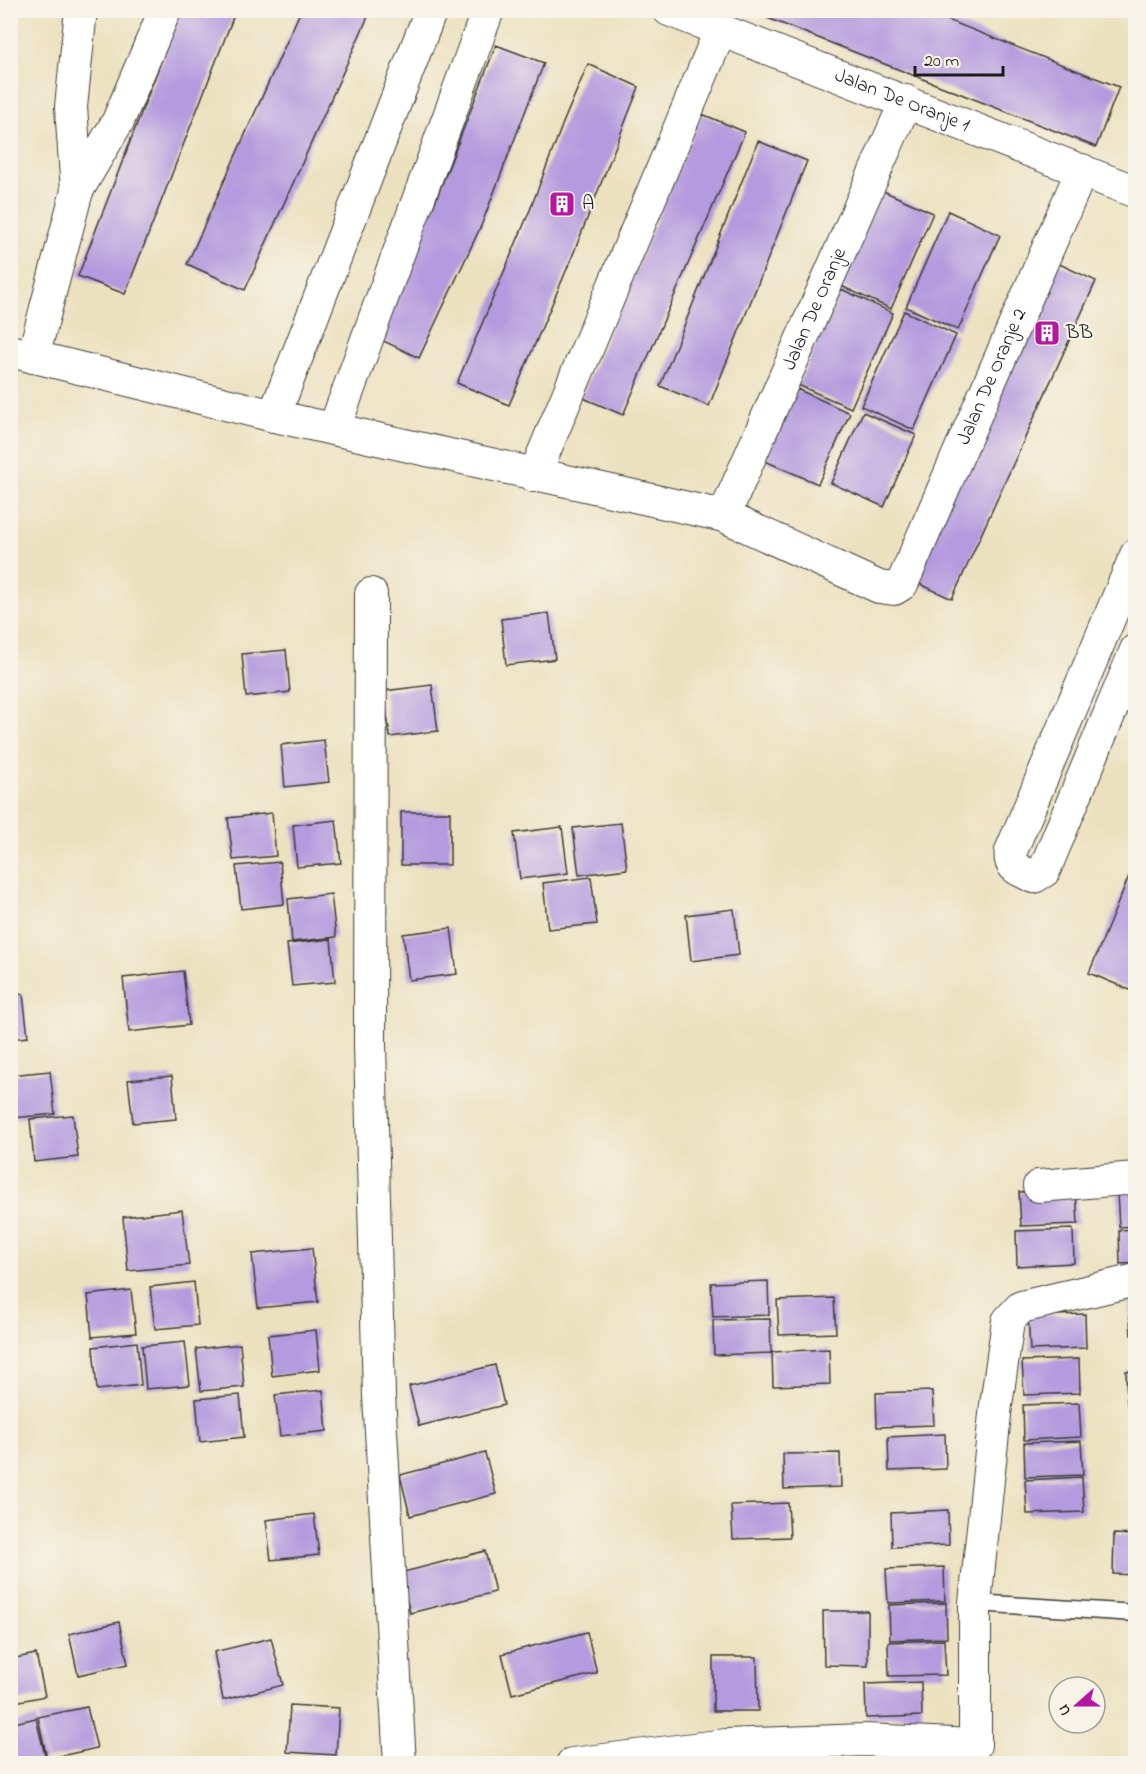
<svg xmlns="http://www.w3.org/2000/svg" width="1146" height="1774" font-family="'Indie Flower',sans-serif">
<style>
.building{fill:#b49ade}
.lines{fill:none;stroke-linecap:round;stroke-linejoin:round}
.service-casing{stroke:#3b3a34;stroke-width:19}
.minor-casing{stroke:#3b3a34;stroke-width:34}
.service{stroke:#fff;stroke-width:16}
.minor{stroke:#fff;stroke-width:32}
.labels{text-anchor:middle;dominant-baseline:central;stroke-width:4.5;stroke-linejoin:round;paint-order:stroke}
.street-label{font-size:20px;fill:#1c1c1c;stroke:#f7f3e8}
.poi-label{font-size:20px;fill:#1c1c1c;stroke:#f7f3e8;text-anchor:start}
</style>
<rect width="100%" height="100%" fill="#f7f3e8"/>
<filter id="ink" filterUnits="userSpaceOnUse"><feTurbulence type="fractalNoise" baseFrequency=".0167" numOctaves="2"/><feDisplacementMap in="SourceGraphic" scale="12" xChannelSelector="R" yChannelSelector="G"/><feConvolveMatrix kernelMatrix="1 2 1 2 8 2 1 2 1" color-interpolation-filters="sRGB"/></filter>
<filter id="wash" filterUnits="userSpaceOnUse"><feTurbulence type="fractalNoise" baseFrequency=".008" numOctaves="4" result="noise"/><feDisplacementMap in="SourceGraphic" scale="24" xChannelSelector="R" yChannelSelector="G"/><feGaussianBlur stdDeviation="1.35" result="paint"/><feColorMatrix in="noise" values="0 0 0 0 0 0 0 0 0 0 0 0 0 0 0 0 0 1.4 0 .05"/><feComposite in="paint" operator="in"/></filter>
<g filter="url(#wash)">
<rect width="100%" height="100%" fill="#ece1bf"/>
<g id="blocks">
<path class="building" d="M181,10H236L125,294L78,276Z
M301,10H371L245,290L187,264Z
M747,10H922L1119,87L1096,147Z
M496,45L544,63L481,226L419,358L373,336L434,205Z
M588,64L639,87L572,257L509,405L457,383L530,210L563,123Z
M702,114L745,132L623,415L581,397Z
M758,141L807,161L709,406L660,386Z
M881,190L933,213L891,309L839,285Z
M948,211L1000,235L958,330L906,307Z
M1053,261L1096,281L952,599L909,579Z
M841,289L893,313L851,408L798,385Z
M904,311L956,335L914,430L861,406Z
M797,389L850,413L818,484L765,461Z
M863,412L916,435L884,507L831,483Z
M549,613L555,659L506,665L501,619Z
M286,650L290,692L246,697L242,654Z
M432,685L438,731L390,737L384,691Z
M324,740L329,782L285,787L281,745Z
M401,812H450V865H401Z
M272,813L276,856L233,860L228,818Z
M336,820L341,863L297,867L293,825Z
M621,823L627,869L579,875L573,828Z
M562,827L568,873L520,879L514,833Z
M1136,859V990L1135,992L1089,973Z
M280,862L284,904L241,909L236,866Z
M591,877L597,924L548,929L543,883Z
M331,894L336,937L292,942L288,899Z
M734,909L739,955L691,961L686,915Z
M451,928L457,974L409,980L403,934Z
M331,939L335,982L292,986L287,944Z
M183,971L189,1025L129,1032L123,978Z
M23,994L28,1037L10,1039V995Z
M50,1071L55,1114L12,1118L10,1075Z
M172,1076L176,1119L133,1123L128,1080Z
M73,1115L78,1157L34,1162L30,1119Z
M1076,1190L1078,1224L1021,1226L1019,1192Z
M1136,1192V1226L1119,1227L1117,1193Z
M182,1210L189,1265L128,1271L123,1217Z
M1073,1229L1074,1263L1017,1266L1016,1231Z
M1136,1229V1263L1120,1264L1119,1230Z
M312,1248L318,1302L258,1308L252,1254Z
M768,1281L769,1315L713,1317L711,1283Z
M194,1282L198,1325L155,1329L150,1287Z
M131,1290L136,1333L92,1337L88,1295Z
M834,1298L836,1333L779,1335L777,1300Z
M1129,1300H1136V1334L1131,1335Z
M1085,1314L1086,1348L1030,1350L1028,1316Z
M770,1319L771,1353L714,1355L713,1320Z
M316,1330L320,1370L272,1376L268,1335Z
M137,1342L141,1385L97,1390L93,1347Z
M185,1342L190,1385L146,1389L142,1346Z
M240,1344L244,1387L201,1391L196,1349Z
M829,1349L830,1384L773,1386L772,1352Z
M1079,1359L1080,1393L1024,1395L1022,1361Z
M495,1365L504,1405L419,1426L409,1386Z
M1126,1371H1136V1405H1127Z
M323,1390L327,1431L280,1436L275,1395Z
M932,1391L934,1425L877,1427L876,1393Z
M240,1395L244,1437L200,1442L196,1399Z
M1079,1403L1081,1437L1024,1440L1023,1405Z
M945,1434L946,1469L889,1471L888,1437Z
M1081,1441L1083,1475L1025,1477L1024,1443Z
M485,1453L496,1494L410,1516L400,1475Z
M840,1453L841,1487L784,1489L783,1454Z
M1082,1477L1084,1512L1027,1514L1025,1480Z
M788,1503L790,1537L733,1539L731,1505Z
M948,1510L949,1545L892,1547L891,1513Z
M314,1514L319,1555L271,1560L266,1520Z
M1114,1534L1136,1535V1575L1113,1574Z
M485,1551L495,1592L410,1613L400,1573Z
M944,1567L945,1601L888,1603L886,1569Z
M946,1603L947,1638L890,1640L889,1605Z
M823,1611H868V1666L824,1665Z
M119,1622L128,1664L78,1675L69,1634Z
M587,1632L597,1673L512,1694L502,1654Z
M271,1638L283,1685L223,1700L214,1652Z
M944,1640L946,1675L889,1676L888,1642Z
M36,1654L45,1696L10,1703V1659Z
M713,1657H757L758,1711H713Z
M921,1682L922,1716L866,1718L865,1684Z
M290,1705L339,1708L336,1755L287,1752Z
M87,1707L97,1748L47,1759L38,1717Z
M36,1718L46,1760L10,1764V1724Z"/>
</g>
</g>
<g filter="url(#ink)">
<use href="#blocks" fill-opacity="0" stroke="#3b3a34" stroke-width="1.5"/>
<g class="lines">
<defs>
<path id="service" d="M975,1603L1136,1613"/>
<g id="minor">
<path id="s1" d="M669,10L1136,192"/>
<path d="M77,191L71,107L81,10"/>
<path id="s2" d="M10,351L274,416L724,516L879,587L894,589L902,584L1082,170"/>
<path d="M33,357L77,191L118,121L165,10"/>
<path d="M274,416L431,10"/>
<path d="M334,429L488,10"/>
<path d="M534,476L720,31"/>
<path id="s3" d="M724,516L906,101"/>
<path d="M1136,555L1011,851C1008,869 1020,870 1034,877L1044,871L1136,650"/>
<path d="M371,594L370,1044L379,1396L400,1764"/>
<path d="M1039,1186L1136,1178"/>
<path d="M572,1764L726,1745L865,1740L975,1745V1603L996,1405L1008,1321L1021,1307L1136,1280"/>
</g>
</defs>
<use href="#service" class="service-casing"/>
<use href="#minor" class="minor-casing"/>
<use href="#service" class="service"/>
<use href="#minor" class="minor"/>
</g>
</g>
<defs>
<symbol id="building-square" viewBox="-11 -11 22 22"><rect x="-9" y="-9" width="18" height="18" rx="4" fill="#b5179e" stroke="#f7f3e8"/><path d="M-4-6H4V6H1V3H-1V6H-4ZM-2.5-4.3h1.7v1.8h-1.7ZM.8-4.3h1.7v1.8H.8ZM-2.5-1h1.7V.8h-1.7ZM.8-1h1.7V.8H.8Z" fill="#fff"/></symbol>
</defs>
<g fill-rule="evenodd">
<use href="#building-square" x="547" y="189" width="30" height="30"/>
<use href="#building-square" x="1032" y="318" width="30" height="30"/>
</g>
<g class="labels">
<g class="street-label">
<text stroke="none"><textPath href="#s1" startOffset="250">Jalan De Oranje 1</textPath></text>
<text stroke="none"><textPath href="#s3" startOffset="226">Jalan De Oranje</textPath></text>
<text stroke="none"><textPath href="#s2" startOffset="1154">Jalan De Oranje 2</textPath></text>
</g>
<g class="poi-label">
<text x="582" y="204">A</text>
<text x="1066" y="333">BB</text>
</g>
</g>
<rect width="1146" height="1774" fill="none" stroke="#f7f3e8" stroke-width="36"/>
<g transform="translate(1077 1705) rotate(249)"><circle r="28" fill="#f7f3e8" stroke="#9f9d96" stroke-width="1.5"/>
<path d="M0-4.5L10 22L0 15L-10 22Z" fill="#b5179e"/>
<text y="-9" font-size="16" font-weight="bold" text-anchor="middle" fill="#1c1c1c">U</text>
</g>
<path d="M915 66v9h88v-9" fill="none" stroke="#1c1c1c" stroke-width="3"/>
<text x="924" y="66" font-size="18" fill="#1c1c1c" stroke="#f7f3e8" stroke-width="4.5" paint-order="stroke">20 m</text>
</svg>
